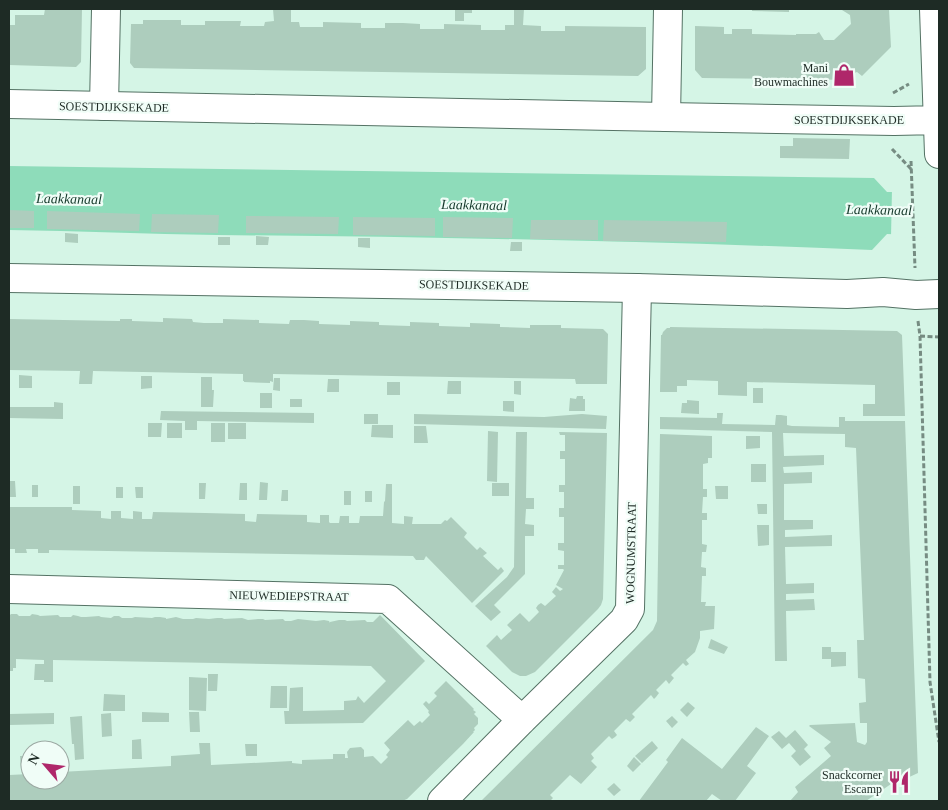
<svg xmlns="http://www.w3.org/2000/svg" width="948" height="810" font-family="'Times New Roman',serif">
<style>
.water{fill:#8edcba}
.pier{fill:#d5f5e6}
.building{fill:#adcdbd}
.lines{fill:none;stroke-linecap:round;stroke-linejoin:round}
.minor-casing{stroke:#547264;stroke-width:30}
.tertiary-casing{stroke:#547264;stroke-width:30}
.path{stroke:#768c82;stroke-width:3;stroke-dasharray:5 2.5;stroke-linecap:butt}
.minor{stroke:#fff;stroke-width:28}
.tertiary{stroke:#fff;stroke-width:28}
.labels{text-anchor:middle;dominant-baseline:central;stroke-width:4.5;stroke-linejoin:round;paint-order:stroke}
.poi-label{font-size:12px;fill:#1e2b25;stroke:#f0fdf7;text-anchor:end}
.street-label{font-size:12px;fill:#1e2b25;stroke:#f0fdf7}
.water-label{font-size:14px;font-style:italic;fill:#14382a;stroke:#f0fdf7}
</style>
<rect width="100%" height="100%" fill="#d5f5e6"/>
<path class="water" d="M9,166L874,178L887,192H939V236L887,234L872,250C654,241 435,237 217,235C148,234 78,231 9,230Z"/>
<path class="pier" d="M892,189H939V238L891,237Z"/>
<path class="building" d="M45,9H82L81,62L76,67L9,65V25H15V15H44Z
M273,9H291V22H299L300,27H323V22L361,23V28H385V23H403L420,24V29H444V24L481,25V30H505V25H514V9H524L523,25L541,26V31H565V26L646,27V69L638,76L134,68L130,63L131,24H143V20H181V25H205V21H241L240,26H264L265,22L274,21Z
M455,9H472V13H464V21H455Z
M752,9H789V12L752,11Z
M843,9H889L891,47L862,76L857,72L852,74L853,80L702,78L695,70V26L724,27V34H732V29H752V34L796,35V34H816L819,32L824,40H834L851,24L850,15L842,10Z
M793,138L850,139L849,159L780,158V146H793Z
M9,210L34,211V228H9Z
M47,211L140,214L139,231L47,229Z
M152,214L219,215L218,233L151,232Z
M246,216L339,217L338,234L246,233Z
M353,217L435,218V236L353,235Z
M443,217L513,218L512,238L443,237Z
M531,220H598V240L530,239Z
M604,220L727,222L726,242L603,241Z
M65,233L78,234V243L65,242Z
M256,236L269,237L268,245H256Z
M218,237H230V245H218Z
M358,238H370V248L358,247Z
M511,242H522V251H510Z
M163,318L192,319L193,322L204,323H223V319L259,320V323L289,324L290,320H304L319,321V324L350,325V321L379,322V325L410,326V322L439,323V326L470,327V323L500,324V327L530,328V325H561V328L603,329L608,334L607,384H576L575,379L273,374V382L270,381V383L244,382V381H243V374L93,371L92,384H79L80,371L9,370V319L118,321H120V319H132V321L163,322Z
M670,327L897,331L902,335L905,416H863V404H875V385L747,382V396L718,395V381L687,380V386H677V392H660L661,335H662L663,332L667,328H670Z
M19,375L32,376V388H19Z
M141,376H152V388L141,389Z
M201,377H212V390H214L213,407H201Z
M274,378H280V391L273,390Z
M328,379H339V392H327Z
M448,381H461V394H447Z
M514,381H521V395L514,394Z
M387,382H400V395H387Z
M753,388H763V403H753Z
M260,393H272V408H260Z
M577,396H583V399H585V411H569L570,398L576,399Z
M290,399H302V407H290Z
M687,400L699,401V414L681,413L682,403H687Z
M503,401H514V412L503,411Z
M54,402L63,403V419L9,418V407H54Z
M161,411L314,413V423L197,421V430H185V421L160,420Z
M717,413H723L722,424L775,425L776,415H781L787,416V425L792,426L839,427V417H845V421H905L918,773L892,785L891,784L866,801H790L798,792L795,787L831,756L824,748L831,742L809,726L810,725L855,723L857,742L865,745L867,742V723H860L859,703L866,702L865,679L858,678L857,640H864L856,448L845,447V434L783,433L784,456L824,455V465L783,467L784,473L812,472V483L784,484V520H813V529L785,530V537L832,535V546L785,547L786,584L814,583V593L786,594V600L814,599L815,610L786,611L787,661H775L772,432L660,429V417L717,418Z
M364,414H378V424H364Z
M414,414L544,417L582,414L607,416L606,429L414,424Z
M148,423H162L161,437H148Z
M167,423H182V438H167Z
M211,423H225V442H211Z
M228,423H246V439H228Z
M372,425H393V438L371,437Z
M414,426H426L428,443H414Z
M488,431L498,432L497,482L487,481Z
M516,432H527L526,498H534V509H526L525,524L534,525V536H525V574L494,605L501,612L491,621L475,606L507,577L514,567Z
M559,432L607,433L603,599L601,605L598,609L535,672L526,676H520L512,672L486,646L497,635L501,640L512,630L507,625L520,613L529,622L539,612L536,608L538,605L541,603L545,606L556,596L552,592L556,587L560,591L563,589L556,585L564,570L563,569H558V565H564V551L558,550V543H564V517H559V508H564V492H559V485H565V459H560V451H565V435H560Z
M660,434L712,436V458H708V463L703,464V489H707V497H703L702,513H707V520H702V544L707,545L706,552H702L701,567L706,568V576H702L701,602H706L705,606H715L714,629L700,631V638L695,652L686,660L689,664L686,666L683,663L671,675L674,678L669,684L666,680L656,690L659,693L656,697L654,699L651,695L632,714L635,717L630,722L626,719L614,731L617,735L615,737L612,739L609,736L591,754L594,758L591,761L597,767L581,784L570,775L550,795L553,798L550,801H481L653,630L657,621Z
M746,436H760V448L746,449Z
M751,464H766V482H751Z
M9,481H15L16,497H9Z
M260,482L268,483L267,500H259Z
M199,483H206L205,499H199Z
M240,483H247V500H239Z
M492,483H509V496H492Z
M386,484H392V523L404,524V516L413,517L412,524H441L445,520L447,521L451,517L467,533L464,537L477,550L480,547L487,553L483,556L498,570L501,567L504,571L472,603L426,556L424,560H416L413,556L49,550V553H38V549H26L27,553H15V549H9V507H72V510L101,511V518L111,519V511H121V518L133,519V511L142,512V519H152L153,512L205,513L245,514V521L256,522L257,514L307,515V522L320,523V515H329V522L330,523H339L340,516H349V523H359L360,516H383L384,502L385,501Z
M32,485H38V497H32Z
M73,486H80V504H73Z
M715,486H728V499H716Z
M116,487H123V498H116Z
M135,487H143V498H136Z
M282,490H288V501H281Z
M344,491H351V505H344Z
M365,491H372V502H365Z
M757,504H767V514H758Z
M757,525H769V545L758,546Z
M11,614H17L19,616H30L32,614L38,615L40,616L58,615L60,617H71L73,615L78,616L81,617H86L99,616L101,617L111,618L114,616H119L122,618H132L135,617L152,618L155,617H160L166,618V620V619L176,617L183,619H193L196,618L209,619L217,618H222L224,619L242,618L248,620V622V620L258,619H263L265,620L283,619L285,621H291L298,619L316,621L324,620L329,621L330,623V622L339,620H345L347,621L365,620L367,622H373L380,615L425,661L363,723L285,724L284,711H289L290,688L303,687V711L344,710V701L356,700L358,696L364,703L386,681L371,666L53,660V682H44V680H34L35,664H44V660L16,659V668H13V671H9V616Z
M711,639L728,647L724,654L708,648Z
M822,647H831V652H846V666L831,667V659H822Z
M208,674H218L217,691H208Z
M189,677L207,678L206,711L189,710Z
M446,681L474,709L473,710L476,712L474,714L478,718V724L474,728L475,730L473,732H474L463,744L407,799L402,801H9V775L30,774V780H60V772L171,766V756L200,754L199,743H210L211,765L292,761V763L302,764V760L333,759V754H345V758H348L347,752L350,748L361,747L364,750V757L373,756L381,764L388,757L386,755L390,750L384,743L408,720L414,726L420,721L422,723L430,715L428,712L429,711L423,704L426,701L429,704L437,696L434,693Z
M271,686H287V708H270Z
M104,694L125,695V711H103Z
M688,702L695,708L687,717L680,710Z
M142,712L169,713V722H142Z
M189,712H199L200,732H190Z
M54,713V724L9,725V714Z
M111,713L112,736L102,737L101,714Z
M82,716L84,759L75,760L74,744H72L70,717Z
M672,716L678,722L672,728L666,721Z
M756,727L769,736L747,766L756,773L735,801H722L712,794L706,801H639L668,762L666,760L682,738L722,769Z
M795,730L808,745L804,749L811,757L800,766L791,756L796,751L789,743L782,749L771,737L779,731L786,738Z
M141,739L142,759H132V740Z
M652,741L658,748L642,763L635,756Z
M245,744H257V756H246Z
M20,756H30V767L21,768Z
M634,757L641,764L633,772L627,766Z
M614,783L621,790L614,796L607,789Z"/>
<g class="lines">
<defs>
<path id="minor" d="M104,106L106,9
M666,117L668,9
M9,589L388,599L522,720
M442,801L522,720L624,620L630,609L637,288"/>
<path id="tertiary" d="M934,9L939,154
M9,104L666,117L894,121L939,120
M9,278L637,288L847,294L883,292L916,295L939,294"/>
</defs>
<use href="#minor" class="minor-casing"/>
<use href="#tertiary" class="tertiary-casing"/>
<path class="path" d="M893,93L909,84
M892,149L911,169
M911,161L915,268
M918,321L920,336L930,682L939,742
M920,336L939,337"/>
<use href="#minor" class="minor"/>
<use href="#tertiary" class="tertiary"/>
</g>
<defs>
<symbol id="shop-bare" viewBox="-9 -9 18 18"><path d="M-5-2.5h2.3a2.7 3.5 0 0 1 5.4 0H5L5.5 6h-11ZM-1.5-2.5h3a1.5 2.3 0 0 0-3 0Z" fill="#af276a" stroke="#f0fdf7" stroke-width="2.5" paint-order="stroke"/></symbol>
<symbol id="restaurant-bare" viewBox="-9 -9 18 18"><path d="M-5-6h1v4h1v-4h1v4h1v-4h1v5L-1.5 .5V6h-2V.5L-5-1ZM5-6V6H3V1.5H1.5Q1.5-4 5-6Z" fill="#af276a" stroke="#f0fdf7" stroke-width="2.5" paint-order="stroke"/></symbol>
</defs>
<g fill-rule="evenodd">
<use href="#shop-bare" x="828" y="59" width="32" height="32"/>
<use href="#restaurant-bare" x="883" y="766" width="32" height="32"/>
</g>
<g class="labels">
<g class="poi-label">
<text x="828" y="68">Mani<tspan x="828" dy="14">Bouwmachines</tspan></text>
<text x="882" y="775">Snackcorner<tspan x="882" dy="14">Escamp</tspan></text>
</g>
<g class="street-label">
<text transform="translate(114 107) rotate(1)">SOESTDIJKSEKADE</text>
<text x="849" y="120">SOESTDIJKSEKADE</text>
<text transform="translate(474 285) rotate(1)">SOESTDIJKSEKADE</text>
<text transform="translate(631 553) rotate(-89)">WOGNUMSTRAAT</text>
<text transform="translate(289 596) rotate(1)">NIEUWEDIEPSTRAAT</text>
</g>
<g class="water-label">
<text transform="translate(69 199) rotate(1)">Laakkanaal</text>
<text transform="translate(474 205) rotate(1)">Laakkanaal</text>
<text transform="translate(879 210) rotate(1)">Laakkanaal</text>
</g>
</g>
<rect width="948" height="810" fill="none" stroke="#1e2b25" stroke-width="20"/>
<g transform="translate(45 765) rotate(298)"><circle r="24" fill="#f0fdf7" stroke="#9ca9a3"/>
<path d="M0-4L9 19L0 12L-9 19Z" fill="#af276a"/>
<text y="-8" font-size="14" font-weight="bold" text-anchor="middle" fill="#1e2b25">N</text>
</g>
</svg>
